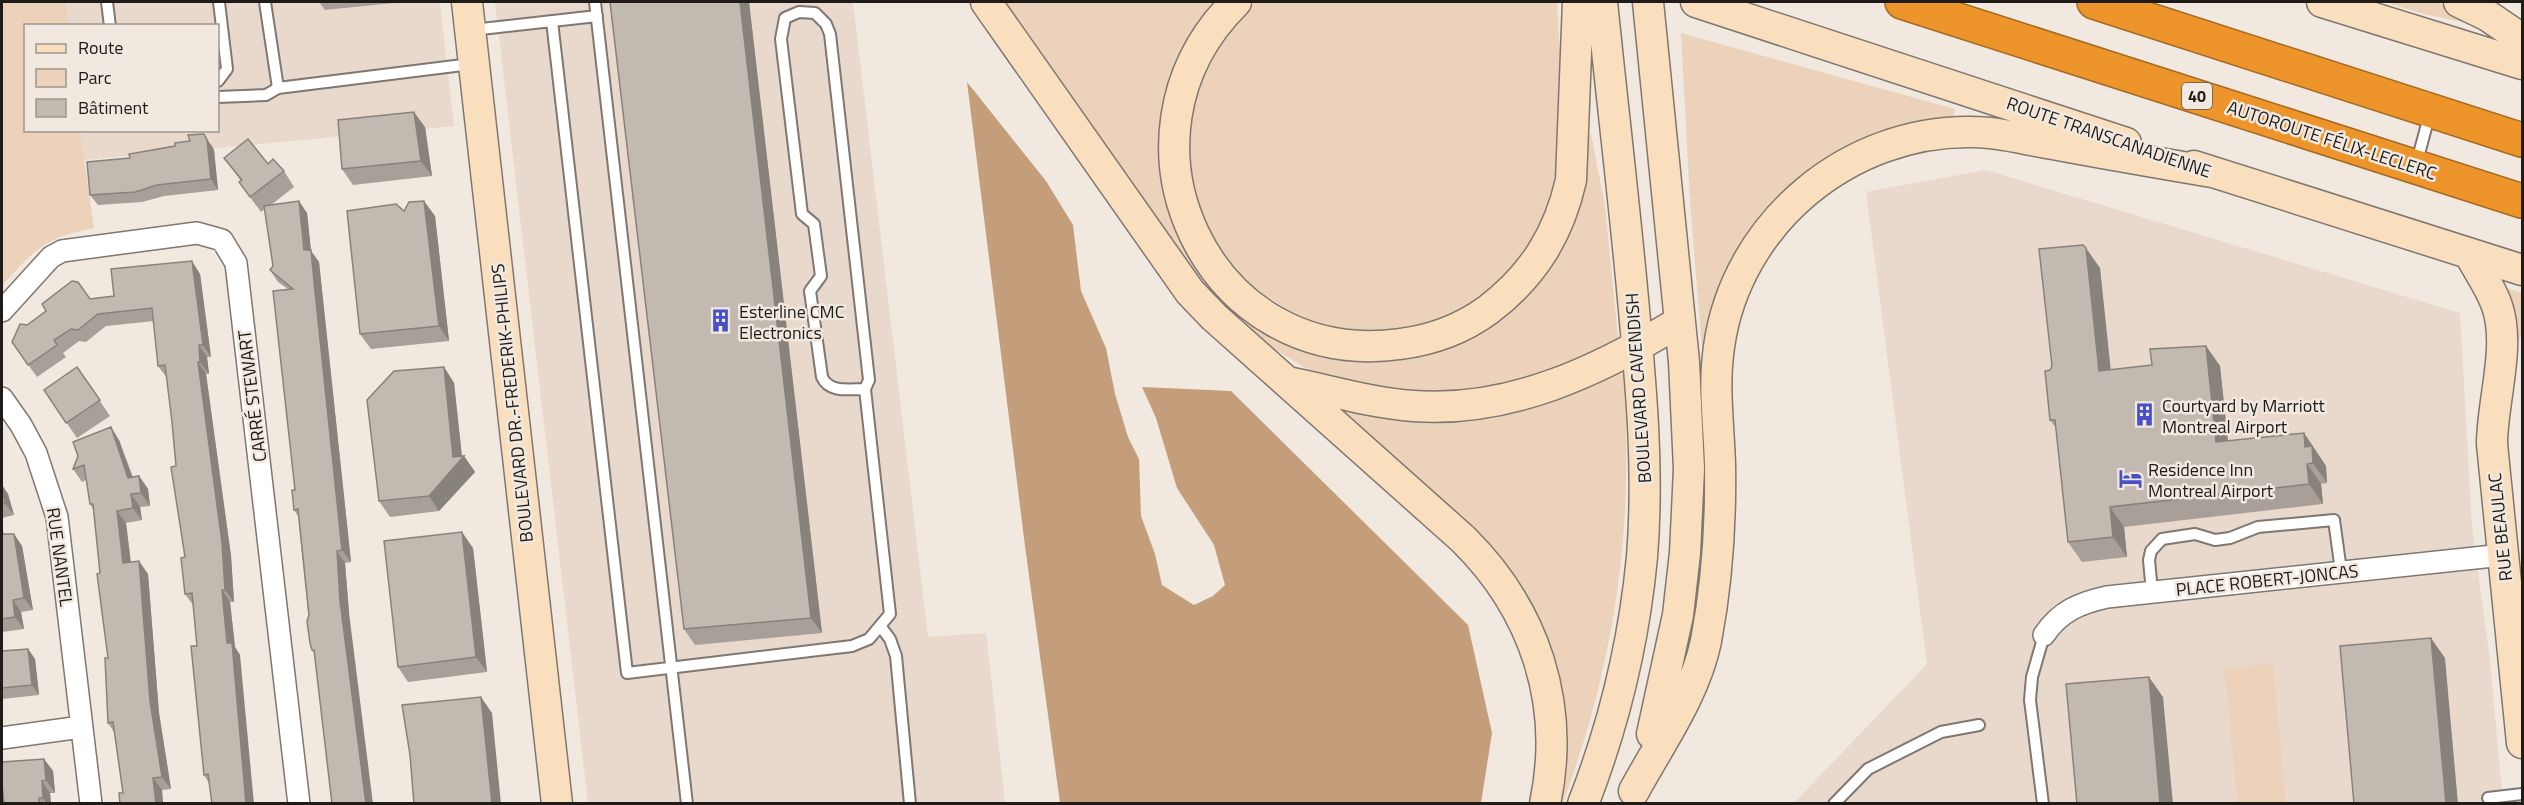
<svg xmlns="http://www.w3.org/2000/svg" width="2524" height="805" font-family="'Titillium Web',sans-serif">
<style>
.built{fill:#e9d9cc}
.green{fill:#ecd2ba}
.forest{fill:#c49e7b}
.lines{fill:none;stroke-linecap:round;stroke-linejoin:round}
.lane-casing{stroke:#7f7770;stroke-width:14}
.street-casing{stroke:#7f7770;stroke-width:24}
.secondary-casing{stroke:#7f7770;stroke-width:33}
.highway-casing{stroke:#a56a24;stroke-width:36}
.lane{stroke:#fff;stroke-width:10}
.street{stroke:#fff;stroke-width:21}
.secondary{stroke:#fadfbf;stroke-width:30}
.highway{stroke:#ed942a;stroke-width:33}
.wall{fill:#a79f98}
.shaded-wall{fill:#88827c}
.building{fill:#c2b9b1;stroke:#88827c;stroke-width:1.5}
.labels{text-anchor:middle;dominant-baseline:central;stroke-width:5;stroke-linejoin:round;paint-order:stroke}
.shield{fill:#f1e8df;stroke:#5d5854;stroke-width:1.5}
.shield-label{font-size:16px;font-weight:bold;fill:#1e1b18}
.street-label{font-size:18px;fill:#1e1b18;stroke:#f1e8df}
.poi-label{font-size:18px;fill:#1e1b18;stroke:#f1e8df;text-anchor:start}
</style>
<rect width="100%" height="100%" fill="#f1e8df"/>
<path class="built" d="M66,2H440L454,126L84,160L80,131L218,130V26L69,25Z
M495,2H853L928,637L986,633L1005,803H588Z
M1986,170L2460,313L2472,527L2490,661L2503,803L1793,804L1927,664L1866,192Z"/>
<path class="green" d="M2,2H66L69,25L26,26V130L80,131L94,228C44,238 35,249 2,286Z
M998,2H1223L1199,33L1176,214L1317,349L1501,313L1586,133L1591,134L1605,206L1619,347L1519,385L1417,396L1323,376L1302,366L1249,333L1214,304Z
M1256,2H1557C1560,67 1572,161 1546,222C1537,242 1521,261 1506,277C1375,411 1144,280 1196,100C1199,89 1201,76 1206,66C1218,43 1237,17 1256,2Z
M2384,2H2438L2464,16L2463,22L2424,14Z
M1681,33L1955,109L1952,123L1804,180L1704,373L1690,201Z
M2500,286L2522,293V335L2512,347Z
M1619,372L1623,375C1635,526 1615,662 1563,803H1556L1539,629L1338,412L1343,407Z
M2273,663L2286,803H2237L2224,668Z"/>
<path class="forest" d="M967,82L1046,181L1073,225L1081,291L1106,348L1115,394L1128,437L1139,459L1141,516L1155,554L1162,585L1194,605L1213,596L1225,585L1214,545L1177,488L1156,418L1142,387L1231,391L1468,625L1492,733L1481,803H1060L1025,546Z"/>
<g class="lines">
<defs>
<path id="lane" d="M107,2L110,26
M265,2L278,88L471,64
M595,2L687,804
M552,21L627,673L852,646L869,639L890,614L865,389L869,380L830,34L826,24L815,13L799,12L785,18L781,39L802,214L814,224L821,276L810,291L822,377C829,393 849,389 865,389
M472,30L597,16
M218,81L227,69L219,2
M218,97L266,95L278,88
M2416,165L2430,113
M2152,592L2149,560L2151,551L2162,539L2195,534L2215,540L2230,538L2258,527L2334,520L2341,571
M881,627L890,639L896,656L910,804
M2488,798L2522,794
M1834,804L1868,769L1941,732L1979,725
M2043,804L2030,700L2032,677L2044,635"/>
<path id="street" d="M2,311L51,257L62,251L197,233L222,240L236,263L299,804
M2,398L21,425L36,453L57,517L91,804
M2044,635C2060,611 2080,603 2107,597L2503,555
M2,738L81,727"/>
<path id="secondary" d="M467,2L557,804
M986,2L1190,292L1214,317L1463,539C1535,610 1566,704 1545,804
M1236,2C1098,138 1208,371 1400,344C1432,340 1462,329 1488,310C1533,276 1559,234 1571,180L1578,2
M1648,2L1684,362L1689,469L1685,553L1678,615L1652,734
M1696,2L2126,143
M2322,2L2522,64
M2459,2L2488,16L2522,39
M2194,166L2522,270
M2469,253C2478,270 2491,288 2497,306C2511,346 2492,402 2492,444L2522,743
M1292,383C1332,391 1372,403 1413,406C1510,413 1598,371 1679,322
M1634,791C1660,743 1695,695 1706,641C1717,583 1721,524 1720,465C1719,426 1713,387 1719,347C1736,223 1849,129 1974,132C2000,132 2027,140 2053,144C2106,154 2159,163 2212,172
M1583,804C1614,725 1634,641 1642,557C1649,470 1641,386 1633,299C1624,200 1612,101 1602,2"/>
<path id="highway" d="M1902,2L2522,201
M2094,2L2522,140"/>
</defs>
<use href="#lane" class="lane-casing"/>
<use href="#street" class="street-casing"/>
<use href="#secondary" class="secondary-casing"/>
<use href="#highway" class="highway-casing"/>
<use href="#lane" class="lane"/>
<use href="#street" class="street"/>
<use href="#secondary" class="secondary"/>
<use href="#highway" class="highway"/>
</g>
<path class="wall" d="M319,2H393L394,3L325,10Z
M610,2H749L822,633L695,645L684,629Z
M425,127L432,176L353,185L342,169Z
M211,144L214,150L218,190L164,196L142,202L98,205L90,195L130,158Z
M224,158L268,164L284,171L294,187L271,205L307,213L311,251L319,262L351,562L345,563L349,613L315,654L312,650L298,516L294,510L295,490L288,289L278,282L270,270L273,266L265,209L261,212L239,182L241,181Z
M404,211L435,216L449,341L371,349L360,334Z
M2100,268L2110,370L2152,365L2206,346L2220,366L2228,441L2304,433L2326,466L2327,483L2321,484L2323,504L2124,527L2127,557L2082,562L2068,542L2056,428L2050,420V370Z
M200,274L211,357H207L209,374H206L231,556L234,602H230L235,647L240,655L209,783L204,775L197,646L193,605L185,594V557L172,422L167,378L158,366L154,321L106,326L86,342L79,341L63,353L66,357L37,377L12,342L27,325L90,299L114,296Z
M77,367L110,416L77,438L44,390Z
M444,367L454,383L462,456H464L475,472L439,511L390,517L379,501Z
M119,440L133,477L139,476L148,489L150,506L140,507L142,520L126,523L131,562L148,574L159,713L171,789L162,790L163,804H120L123,793L114,732L108,723V658L100,573L93,509L90,504L86,480L82,482L73,469Z
M2,485L8,494L14,515L2,518Z
M2,526L4,534H14L22,546L33,610L21,612L24,629L2,632Z
M473,548L487,672L408,682L398,667Z
M28,649L35,659L39,695L2,699V651Z
M44,759L53,771L55,793H50L51,804H4Z"/>
<path class="shaded-wall" d="M740,2H749L822,633L811,618Z
M414,112L425,127L432,176L421,161Z
M204,134L214,150L218,190L211,179Z
M299,201L307,213L311,251L319,262L351,562L342,550Z
M424,201L435,216L449,341L439,326Z
M2086,248L2100,268L2113,391L2099,371Z
M192,261L200,274L211,357L203,345Z
M199,345L207,357L209,374L200,362Z
M2206,346L2220,366L2230,462L2216,442Z
M198,362L206,374L231,556L234,602L225,590Z
M444,367L454,383L462,458L464,456L475,472L439,511L429,496L453,457Z
M111,427L119,440L137,491L128,478Z
M2304,433L2326,466L2327,483L2313,463L2305,447Z
M2307,464L2321,484L2323,504L2309,484Z
M139,476L148,489L150,506L141,493Z
M2,485L8,494L14,515L5,503L2,490Z
M131,494L140,507L142,520L133,508Z
M2110,507L2124,527L2127,557L2113,537Z
M117,511L126,523L132,575L123,563Z
M462,532L473,548L487,672L476,657Z
M14,534L22,546L33,610L24,598Z
M337,551L345,563L349,613L373,804H366L340,601Z
M139,561L148,574L159,713L171,789L162,777L150,701Z
M222,590L230,602L235,647L240,655L254,804H246Z
M13,600L21,612L24,629L15,617Z
M2431,638L2445,658L2458,804H2446Z
M28,649L35,659L39,695L32,685Z
M2149,677L2163,697L2173,804H2160Z
M481,697L492,713L501,804H492Z
M44,759L53,771L55,793L46,780Z
M153,778L162,790L163,804H156Z
M42,781L50,793L51,804H47L43,798Z"/>
<path class="building" d="M610,2H740L811,618L684,629Z
M414,112L421,161L342,169L338,120Z
M204,134L207,140L211,179L157,185L135,192L90,195L87,162L130,158L129,154L175,146V143L190,141L188,135Z
M248,139L268,164L273,159L284,171L250,197L239,182L242,180L224,158Z
M299,201L304,250H311L314,282L342,550L337,551L340,601L366,804H332L314,650H312L310,643L307,621L309,615L298,509L294,510L292,490H295L273,291L293,289L270,270L273,266L264,206Z
M424,201L439,326L360,334L347,211L396,204L404,211L409,202Z
M2083,245L2086,248L2099,371L2152,365L2150,349L2206,346L2216,442L2304,433L2305,447L2312,446L2313,463L2307,464L2309,484L2110,507L2113,537L2068,542L2055,420H2050L2045,371L2050,370L2052,366L2039,249Z
M192,261L203,345H199L200,362H198L222,543L225,590H222L227,643H232L246,804H212L208,774L204,775L191,646H197L192,593L185,594L181,558L185,557L171,467L176,466L172,422L165,365L158,366L152,308L98,314L78,330L71,329L54,340L57,345L28,365L12,342L20,324L27,325L46,311L42,304L72,281L78,282L90,299L114,296L111,269Z
M77,367L100,400L66,423L44,390Z
M444,367L453,457L464,456L429,496L379,501L367,400L394,371Z
M111,427L128,478L139,476L141,493L131,494L133,508L117,511L123,563L139,561L150,701L162,777L153,778L156,804H120L119,793H123L113,722L108,723L105,658H108L97,574L100,573L93,504H90L84,465L73,469L78,456L73,442Z
M2,490L5,503L2,504Z
M462,532L476,657L398,667L384,541Z
M2,534H14L24,598L13,600L15,617L2,619Z
M2431,638L2446,804H2354L2340,646Z
M28,649L32,685L2,688V651Z
M2149,677L2160,804H2077L2066,684Z
M481,697L492,804H414L410,755L402,705Z
M44,759L46,780L42,781L43,798H39V804H4L2,783V762Z"/>
<defs>
<symbol id="building-bare" viewBox="-9 -9 18 18"><path d="M-4-6H4V6H1V3H-1V6H-4ZM-2.5-4.3h1.7v1.8h-1.7ZM.8-4.3h1.7v1.8H.8ZM-2.5-1h1.7V.8h-1.7ZM.8-1h1.7V.8H.8Z" fill="#4750c5" stroke="#f1e8df" stroke-width="2.5" paint-order="stroke"/></symbol>
<symbol id="hotel-bare" viewBox="-9 -9 18 18"><path d="M-6-4.5h1.5V1H6V5H4.5V3h-9V5H-6ZM-4 0a1.8 1.8 0 1 1 3.6 0ZM.5 0V-2.5h3Q6-2.5 6 0Z" fill="#4750c5" stroke="#f1e8df" stroke-width="2.5" paint-order="stroke"/></symbol>
</defs>
<g fill-rule="evenodd">
<use href="#building-bare" x="704" y="304" width="33" height="33"/>
<use href="#building-bare" x="2128" y="398" width="33" height="33"/>
<use href="#hotel-bare" x="2114" y="462" width="33" height="33"/>
</g>
<g class="labels">
<rect class="shield" x="2182" y="83" width="30" height="26" rx="4.5"/>
<g class="shield-label">
<text x="2197" y="96">40</text>
</g>
<g class="street-label">
<text transform="translate(2109 137) rotate(19)">ROUTE TRANSCANADIENNE</text>
<text transform="translate(2332 140) rotate(18)">AUTOROUTE FÉLIX-LECLERC</text>
<text transform="translate(1638 388) rotate(-94)">BOULEVARD CAVENDISH</text>
<text transform="translate(252 396) rotate(-97)">CARRÉ STEWART</text>
<text transform="translate(512 403) rotate(-96)">BOULEVARD DR.-FREDERIK-PHILIPS</text>
<text transform="translate(2500 527) rotate(-96)">RUE BEAULAC</text>
<text transform="translate(60 557) rotate(82)">RUE NANTEL</text>
<text transform="translate(2267 580) rotate(-6)">PLACE ROBERT-JONCAS</text>
</g>
<g class="poi-label">
<text x="739" y="311">Esterline CMC<tspan x="739" dy="21">Electronics</tspan></text>
<text x="2162" y="405">Courtyard by Marriott<tspan x="2162" dy="21">Montreal Airport</tspan></text>
<text x="2148" y="469">Residence Inn<tspan x="2148" dy="21">Montreal Airport</tspan></text>
</g>
</g>
<rect width="2524" height="805" fill="none" stroke="#1e1b18" stroke-width="6"/>
<rect x="24" y="24" width="195" height="108" fill="#f1e8df" stroke="#9d968f" stroke-width="1.5"/>
<rect x="36" y="44" width="30" height="9" fill="#fadfbf" stroke="#9d968f" stroke-width="1.5"/>
<text x="78" y="54" font-size="18" fill="#1e1b18">Route</text>
<rect x="36" y="69" width="30" height="18" fill="#ecd2ba" stroke="#9d968f" stroke-width="1.5"/>
<text x="78" y="84" font-size="18" fill="#1e1b18">Parc</text>
<rect x="36" y="99" width="30" height="18" fill="#c2b9b1" stroke="#9d968f" stroke-width="1.5"/>
<text x="78" y="114" font-size="18" fill="#1e1b18">Bâtiment</text>
</svg>
